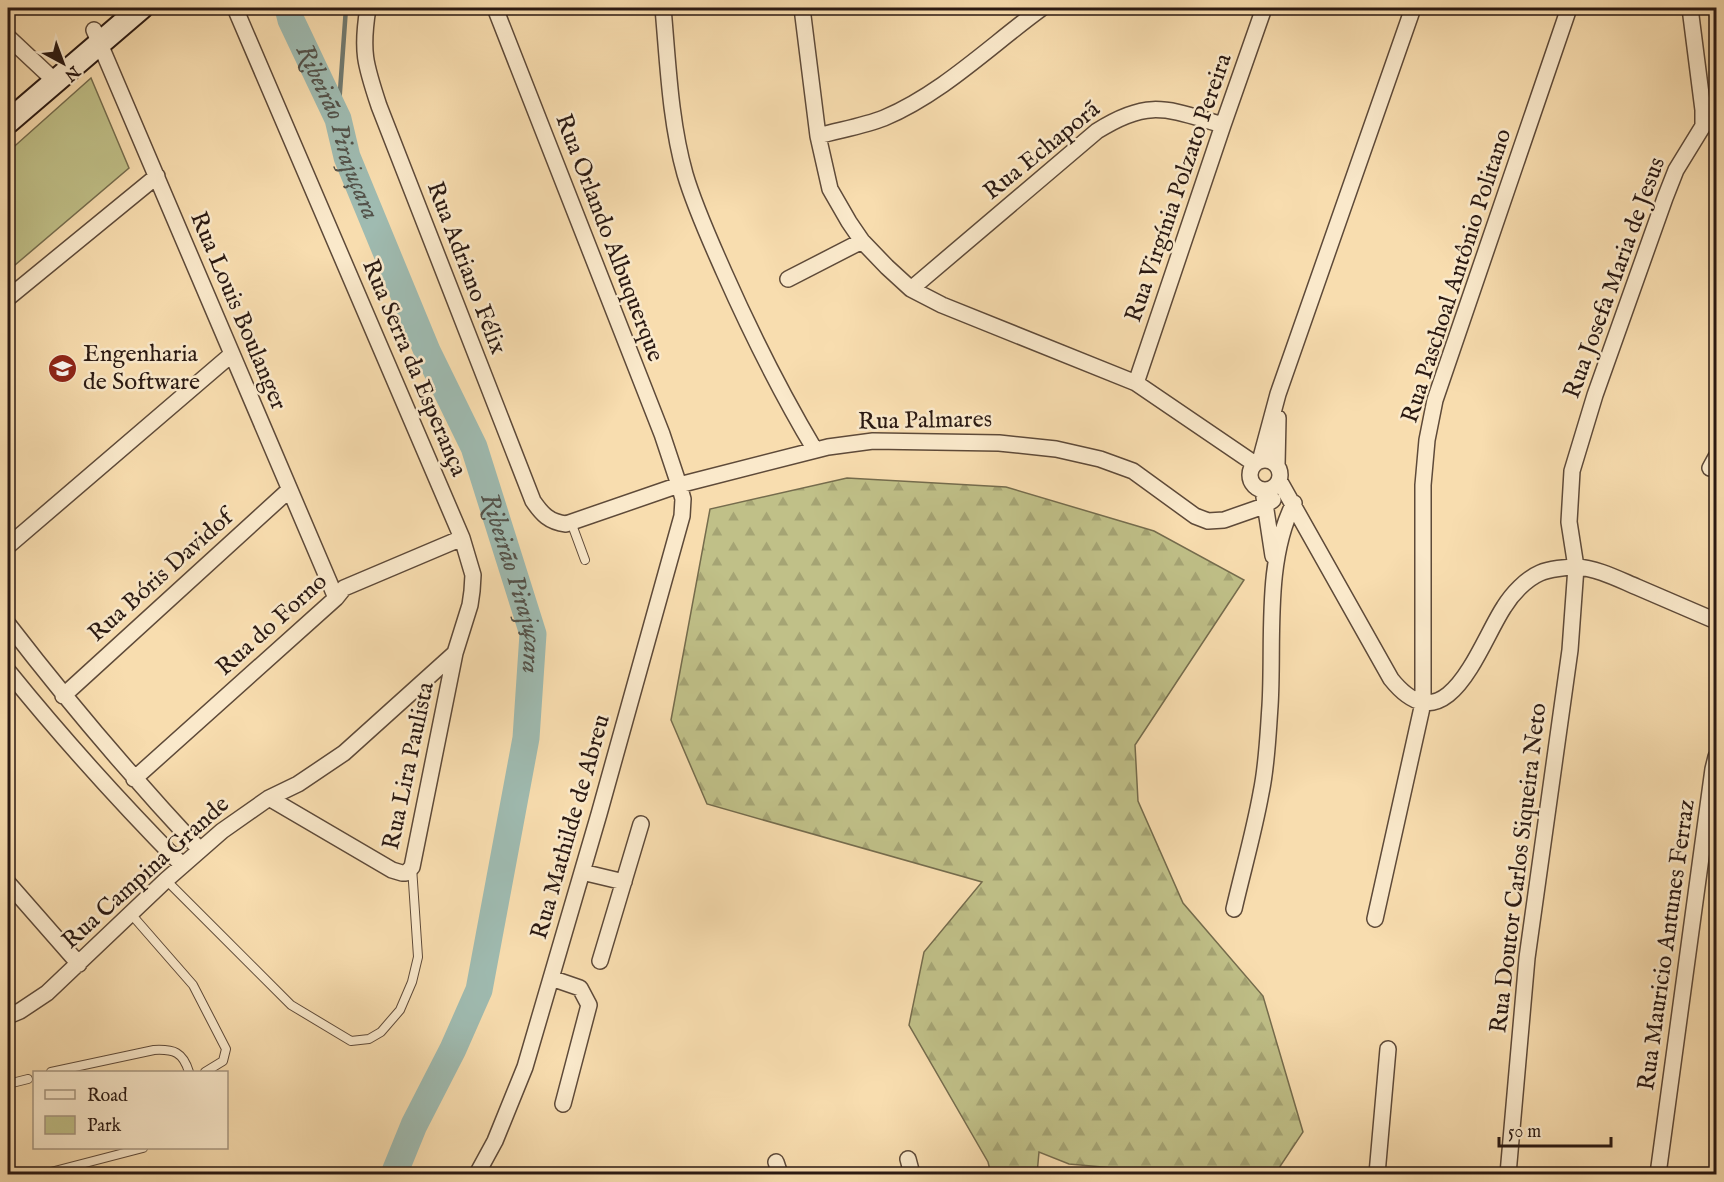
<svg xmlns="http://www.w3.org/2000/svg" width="1724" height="1182" font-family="'IM FELL English',serif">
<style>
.forest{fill:url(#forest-firs);stroke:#756c4d;stroke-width:1.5}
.green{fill:#c0c088;stroke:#756c4d;stroke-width:1.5}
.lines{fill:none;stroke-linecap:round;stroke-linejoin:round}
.stream{stroke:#707a71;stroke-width:4.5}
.river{stroke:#9fbbb1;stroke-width:27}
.lane-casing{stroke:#5e4a39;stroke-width:10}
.street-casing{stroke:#5e4a39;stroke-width:18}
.secondary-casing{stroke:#2a1912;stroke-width:26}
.lane{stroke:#fae9cb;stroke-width:8}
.street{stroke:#fae9cb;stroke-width:15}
.secondary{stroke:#fae9cb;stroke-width:22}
.labels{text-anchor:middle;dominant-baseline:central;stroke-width:5;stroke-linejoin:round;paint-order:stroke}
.street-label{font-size:24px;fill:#2a1912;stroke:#fae9cb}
.poi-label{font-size:24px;fill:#2a1912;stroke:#fae9cb;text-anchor:start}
.water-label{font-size:26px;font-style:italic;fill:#53524a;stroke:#fae9cb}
</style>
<defs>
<pattern id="forest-firs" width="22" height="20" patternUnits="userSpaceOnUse" patternTransform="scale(1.5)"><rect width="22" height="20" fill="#c0c088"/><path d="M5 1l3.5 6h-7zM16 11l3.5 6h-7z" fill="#a5a474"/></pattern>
</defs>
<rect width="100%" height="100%" fill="#f8ddaf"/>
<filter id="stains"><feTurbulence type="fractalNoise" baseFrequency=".00333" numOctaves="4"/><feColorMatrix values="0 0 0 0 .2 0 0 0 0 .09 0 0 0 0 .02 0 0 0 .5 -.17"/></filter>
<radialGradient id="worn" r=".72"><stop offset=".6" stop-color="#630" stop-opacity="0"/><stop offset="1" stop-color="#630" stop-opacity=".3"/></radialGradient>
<path class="forest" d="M847,478L1006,487L1154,531L1244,580L1135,745L1138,801L1183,903L1263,996L1303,1132L1275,1174H1180L1069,1164L1039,1152L1037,1174H991L988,1162L909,1025L924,952L982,882L707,804L671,720L710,509Z"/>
<path class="green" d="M91,78L129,168L8,271V152Z"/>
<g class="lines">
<path class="stream" d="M338,119L346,8"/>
<path class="river" id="s1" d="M288,8L291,20L338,119L347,157L427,351L474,447L533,634L526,738L479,990L453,1049L414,1125L394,1174"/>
<defs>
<path id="lane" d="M571,522L585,560
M166,880L291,1005L351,1041L369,1039L381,1032L400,1010L412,982L418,957L412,867
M131,914L193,985L226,1049L223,1061L205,1072
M51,1072L154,1050C174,1049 183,1052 189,1072
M8,1084L28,1079
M43,1174L143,1148"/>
<path id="street" d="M235,8L462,538L473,575L472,591L470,605L455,653L412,867L406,873H402L392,870L269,798
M368,8C361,51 365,64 379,106L533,501C542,514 549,522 566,524L679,485L828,447L873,441L999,443L1056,449L1100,459L1133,471L1195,516L1208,521L1224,520L1264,506L1273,500
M663,8C668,63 670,121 685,174C695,208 710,240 724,272C751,333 781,393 815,450
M802,8L818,136L830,189L849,222L862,241L887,267L911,289L942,305L1136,383L1255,464
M94,30L336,598
M8,37L55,81
M818,136C839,130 864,126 884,118C943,93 991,45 1042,8
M788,279L862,241
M911,289L1097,131C1149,98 1167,109 1223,125
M8,298L157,176
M1136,383L1223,125L1264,8
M1250 475a15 15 0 1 1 30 0a15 15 0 1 1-30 0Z
M1260,461L1278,394L1413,8
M1277,465L1278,418
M1710,468L1716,457
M1279,480L1391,679C1447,749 1479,645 1504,607C1512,594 1526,579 1540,573C1549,569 1567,567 1576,567C1597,568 1618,579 1637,587C1663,598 1690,610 1716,621
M1264,497L1273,556
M8,546L232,354
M8,624C68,702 132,777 200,850
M8,671C63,739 121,803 182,865
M63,696L289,490
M134,779L336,598L344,588L462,538
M582,872L624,882
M8,883L79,964
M1234,909C1243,870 1254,832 1261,793C1267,765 1268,734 1270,706C1274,642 1264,561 1294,503
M1375,919L1423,703V485L1427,440L1435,400L1569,8
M600,961L641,824
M551,978L580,988L589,1005L563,1104
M8,1016L20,1011L47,993L166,880L222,831L269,798L298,784L344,753L455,653
M908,1159L912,1174
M776,1162L780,1174
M477,1174L495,1141L525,1067L599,814L682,516L683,499L679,485L662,434L495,8
M1377,1174L1388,1049
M1508,1174L1527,958L1570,650L1576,567L1569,522L1572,471L1595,395L1665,198L1676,170L1703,126V110L1690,8
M1658,1174L1713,769L1716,757"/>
<path id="secondary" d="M8,122L141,8"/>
</defs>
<use href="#lane" class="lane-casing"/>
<use href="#street" class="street-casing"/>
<use href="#secondary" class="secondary-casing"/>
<use href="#lane" class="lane"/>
<use href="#street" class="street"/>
<use href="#secondary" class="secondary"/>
</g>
<defs>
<symbol id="school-disc" viewBox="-11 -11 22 22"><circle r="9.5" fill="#8f2418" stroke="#fae9cb"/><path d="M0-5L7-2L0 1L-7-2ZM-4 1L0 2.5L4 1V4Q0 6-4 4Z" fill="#fff"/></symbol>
</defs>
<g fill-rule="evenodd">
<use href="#school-disc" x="46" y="352" width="33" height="33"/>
</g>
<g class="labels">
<g class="street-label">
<text transform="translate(1042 151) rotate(-39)">Rua Echaporã</text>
<text transform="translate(1179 188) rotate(-71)">Rua Virgínia Polzato Pereira</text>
<text transform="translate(609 238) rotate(69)">Rua Orlando Albuquerque</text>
<text transform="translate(466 268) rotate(69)">Rua Adriano Félix</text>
<text transform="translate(1457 276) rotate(-72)">Rua Paschoal Antônio Politano</text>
<text transform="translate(1615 278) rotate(-70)">Rua Josefa Maria de Jesus</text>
<text transform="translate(238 311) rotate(67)">Rua Louis Boulanger</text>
<text transform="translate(414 368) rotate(67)">Rua Serra da Esperança</text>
<text transform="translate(925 421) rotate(-1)">Rua Palmares</text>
<text transform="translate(161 576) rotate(-42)">Rua Bóris Davidof</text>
<text transform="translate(272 625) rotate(-42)">Rua do Forno</text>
<text transform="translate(409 766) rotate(-78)">Rua Lira Paulista</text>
<text transform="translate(571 827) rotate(-74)">Rua Mathilde de Abreu</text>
<text transform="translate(1519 868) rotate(-83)">Rua Doutor Carlos Siqueira Neto</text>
<text transform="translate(146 873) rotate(-42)">Rua Campina Grande</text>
<text transform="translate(1667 945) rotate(-82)">Rua Mauricio Antunes Ferraz</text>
</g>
<g class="poi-label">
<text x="83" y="354">Engenharia<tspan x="83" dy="28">de Software</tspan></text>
</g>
<g class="water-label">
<text stroke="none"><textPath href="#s1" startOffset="134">Ribeirão Pirajuçara</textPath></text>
<text stroke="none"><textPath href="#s1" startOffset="620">Ribeirão Pirajuçara</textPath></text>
</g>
</g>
<rect width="1724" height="1182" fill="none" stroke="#f8ddaf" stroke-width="30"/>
<rect x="9" y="9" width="1706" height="1164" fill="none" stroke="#2a1912" stroke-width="3"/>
<rect x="15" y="15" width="1694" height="1152" fill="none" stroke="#2a1912" stroke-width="1.5"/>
<rect x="33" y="1071" width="195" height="78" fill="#fae9cb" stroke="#a79681" stroke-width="1.5"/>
<rect x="45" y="1090" width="30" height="9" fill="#fae9cb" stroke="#a79681" stroke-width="1.5"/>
<text x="87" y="1101" font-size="18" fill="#2a1912">Road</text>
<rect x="45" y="1116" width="30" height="18" fill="#c0c088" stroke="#a79681" stroke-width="1.5"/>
<text x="87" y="1131" font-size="18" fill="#2a1912">Park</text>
<g transform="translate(63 63) rotate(139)" stroke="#fae9cb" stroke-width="4.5" paint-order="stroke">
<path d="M0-4.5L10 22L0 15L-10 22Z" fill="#2a1912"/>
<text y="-9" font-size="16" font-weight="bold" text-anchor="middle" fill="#2a1912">N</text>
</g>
<path d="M1499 1137v9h112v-9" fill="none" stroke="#2a1912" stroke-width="3"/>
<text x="1508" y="1137" font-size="18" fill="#2a1912" stroke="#fae9cb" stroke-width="4.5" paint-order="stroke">50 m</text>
<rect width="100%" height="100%" filter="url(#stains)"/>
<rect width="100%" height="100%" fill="url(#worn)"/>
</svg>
